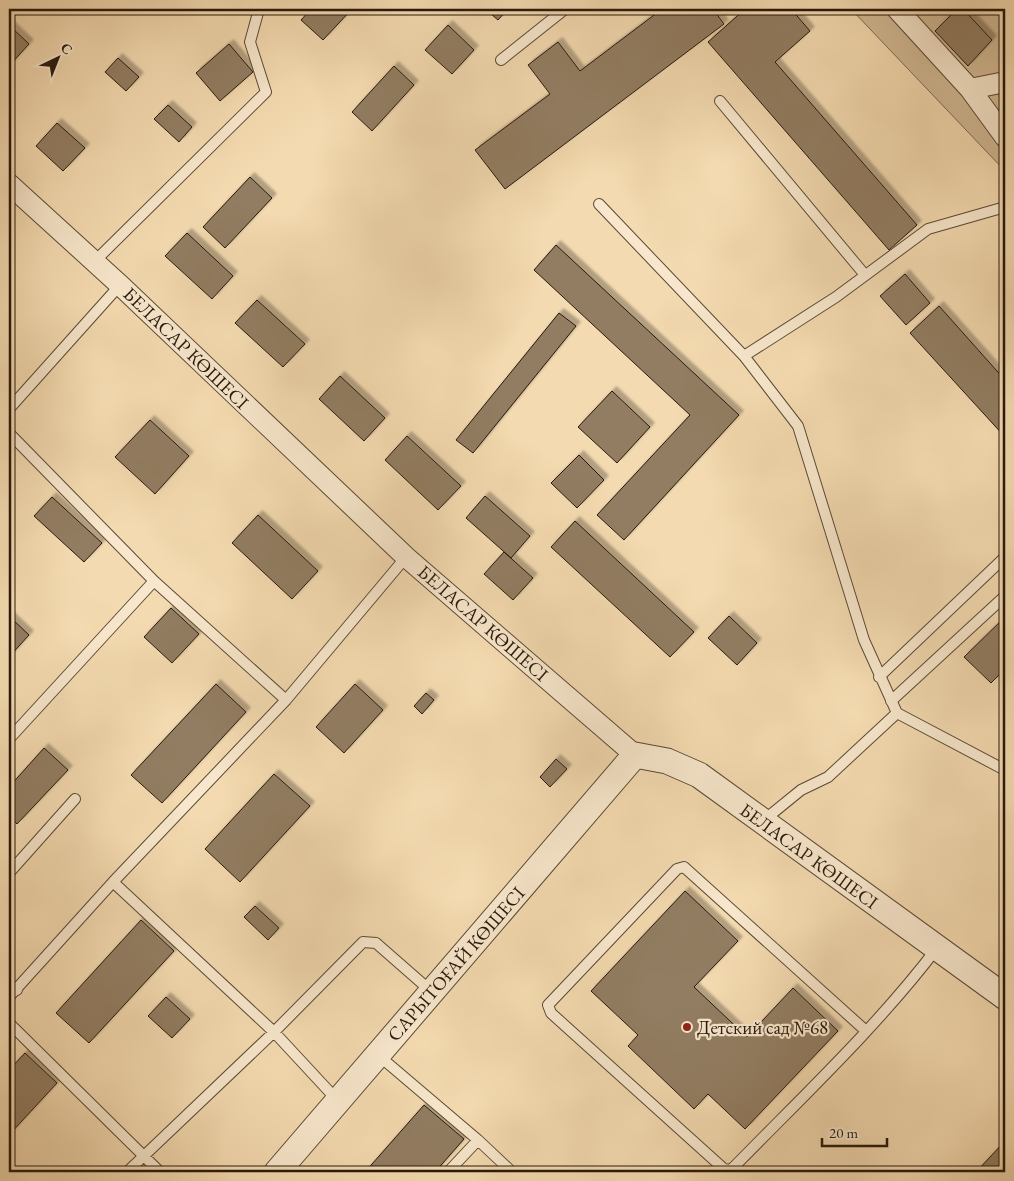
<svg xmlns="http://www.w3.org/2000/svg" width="1014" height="1181" font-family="'EB Garamond',serif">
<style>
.green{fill:#d1b994;stroke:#7c6950}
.building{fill:#927d62;stroke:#27190d;filter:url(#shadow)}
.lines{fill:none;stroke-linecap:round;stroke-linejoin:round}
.service-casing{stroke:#5a4936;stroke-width:12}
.minor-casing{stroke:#5a4936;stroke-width:22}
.tertiary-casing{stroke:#5a4936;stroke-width:27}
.service{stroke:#f8e7cc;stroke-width:10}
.minor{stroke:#f8e7cc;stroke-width:20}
.tertiary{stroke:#f8e7cc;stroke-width:25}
.poi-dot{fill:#8f2418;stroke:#f8e7cc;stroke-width:2}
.labels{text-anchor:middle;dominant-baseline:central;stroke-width:4.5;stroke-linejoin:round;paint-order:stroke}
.street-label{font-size:19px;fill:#27190d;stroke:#f8e7cc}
.poi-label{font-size:19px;fill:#27190d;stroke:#f8e7cc;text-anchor:start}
</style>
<defs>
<filter id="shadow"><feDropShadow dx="4.5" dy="-4.5" stdDeviation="1" flood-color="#0004"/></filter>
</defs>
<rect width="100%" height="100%" fill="#f4dab0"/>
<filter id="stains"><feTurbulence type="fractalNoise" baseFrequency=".004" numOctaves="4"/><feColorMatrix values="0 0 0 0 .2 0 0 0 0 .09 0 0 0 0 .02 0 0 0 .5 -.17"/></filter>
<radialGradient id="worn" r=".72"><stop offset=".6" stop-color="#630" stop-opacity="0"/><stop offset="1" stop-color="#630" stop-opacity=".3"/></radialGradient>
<path class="green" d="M851,9H1005V171Z"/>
<path class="building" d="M311,9H352L323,40L301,20Z
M485,9H508L498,20Z
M662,9H713L724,24L505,189L475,150L550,94L528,65L558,42L580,71Z
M745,9H765L770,15L777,9H791L810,31L775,62L917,225L889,250L708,42Z
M957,9H963L992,40L968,66L935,31Z
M9,25L29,44L9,66Z
M448,25L474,50L452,74L425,50Z
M229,44L253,72L220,101L196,73Z
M118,58L139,77L126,91L105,72Z
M394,66L414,85L372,131L352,112Z
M168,105L192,127L179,142L154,119Z
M57,123L85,148L63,171L36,146Z
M250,177L272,198L225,248L203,227Z
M187,233L233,276L212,299L165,256Z
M556,245L739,415L624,540L597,515L690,415L534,270Z
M905,274L930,303L906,325L880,296Z
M257,300L305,344L283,367L235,323Z
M939,306L1005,380V437L910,333Z
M559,313L576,326L473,453L456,440Z
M340,376L385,418L364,441L319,399Z
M612,391L650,427L617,463L578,427Z
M150,420L189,456L155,494L115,457Z
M407,436L461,486L438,510L385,460Z
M579,455L604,480L577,508L551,483Z
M485,496L530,536L511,558L466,518Z
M52,497L102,543L84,562L34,516Z
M258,515L318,571L292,599L232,543Z
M575,521L694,632L670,657L551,547Z
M504,552L533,578L513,600L484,574Z
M171,608L199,634L172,663L144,637Z
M9,616L29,635L9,657Z
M729,616L757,643L737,665L708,638Z
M1005,617V669L991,683L964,657Z
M216,684L246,712L162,803L131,775Z
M355,684L383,710L344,753L316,727Z
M426,693L434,700L422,714L414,706Z
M44,748L68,770L17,824L9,816V787Z
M556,759L567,769L550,787L540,777Z
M274,774L310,806L240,882L205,849Z
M685,891L738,941L694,987L747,1037L793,988L838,1031L745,1129L708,1094L694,1109L628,1046L638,1035L591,991Z
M255,906L279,928L268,940L244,917Z
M141,920L174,951L89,1043L56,1013Z
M166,997L190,1019L172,1038L148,1016Z
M25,1053L57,1083L9,1135V1070Z
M424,1105L464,1139L435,1172H365Z
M1005,1141V1172H976Z"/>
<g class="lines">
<defs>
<path id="service" d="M501,60L565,9
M720,101L865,275
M599,204L744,356L798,426L864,640L897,713
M94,262L266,92L250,42L259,9
M744,356L836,297L928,229L1005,207
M9,409L120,285
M9,433L154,581L286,700
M879,677L1005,557
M891,701L1005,596
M9,739L154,581
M763,821L801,790L828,777L897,713L1005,770
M9,873L75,799
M113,882L274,1032L338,1101
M9,984L17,990
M9,997L113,882L286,700L406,557
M9,1023L160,1172
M866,1031L684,867L677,869L548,1005L551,1013L724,1169L731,1170C801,1098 876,1028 937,948
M378,1055L478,1140
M127,1172L274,1032L363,942L376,943L432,992
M448,1172L478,1140L512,1172"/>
<path id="minor" d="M897,9L970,89L1005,137
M970,89L1005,82
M9,184L120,285L406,557L635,755"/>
<path id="tertiary" d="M277,1172L635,755L667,761L699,775L1005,997"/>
</defs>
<use href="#service" class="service-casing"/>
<use href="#minor" class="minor-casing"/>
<use href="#tertiary" class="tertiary-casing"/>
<use href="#service" class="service"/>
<use href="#minor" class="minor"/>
<use href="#tertiary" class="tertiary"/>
</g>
<circle class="poi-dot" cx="687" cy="1027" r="5"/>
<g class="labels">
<g class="street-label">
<text transform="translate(186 348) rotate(44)">БЕЛАСАР КӨШЕСІ</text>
<text transform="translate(483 623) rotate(41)">БЕЛАСАР КӨШЕСІ</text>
<text transform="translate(809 856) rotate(36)">БЕЛАСАР КӨШЕСІ</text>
<text transform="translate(456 964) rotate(-49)">САРЫТОҒАЙ КӨШЕСІ</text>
</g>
<g class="poi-label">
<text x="697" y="1027">Детский сад №68</text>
</g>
</g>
<rect width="1014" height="1181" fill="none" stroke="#f4dab0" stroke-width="30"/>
<rect x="10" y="10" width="994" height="1161" fill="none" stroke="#27190d" stroke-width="2.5"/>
<rect x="15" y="15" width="984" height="1151" fill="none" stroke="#27190d"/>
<g transform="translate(58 58) rotate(43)" stroke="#f8e7cc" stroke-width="4" paint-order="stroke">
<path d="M0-4L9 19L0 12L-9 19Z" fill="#27190d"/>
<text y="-8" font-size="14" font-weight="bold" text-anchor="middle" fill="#27190d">С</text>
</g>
<path d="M822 1138v8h65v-8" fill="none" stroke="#27190d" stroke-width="2.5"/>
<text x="829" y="1138" font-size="15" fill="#27190d" stroke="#f8e7cc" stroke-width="4" paint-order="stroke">20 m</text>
<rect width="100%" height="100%" filter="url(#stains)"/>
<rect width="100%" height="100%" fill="url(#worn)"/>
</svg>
